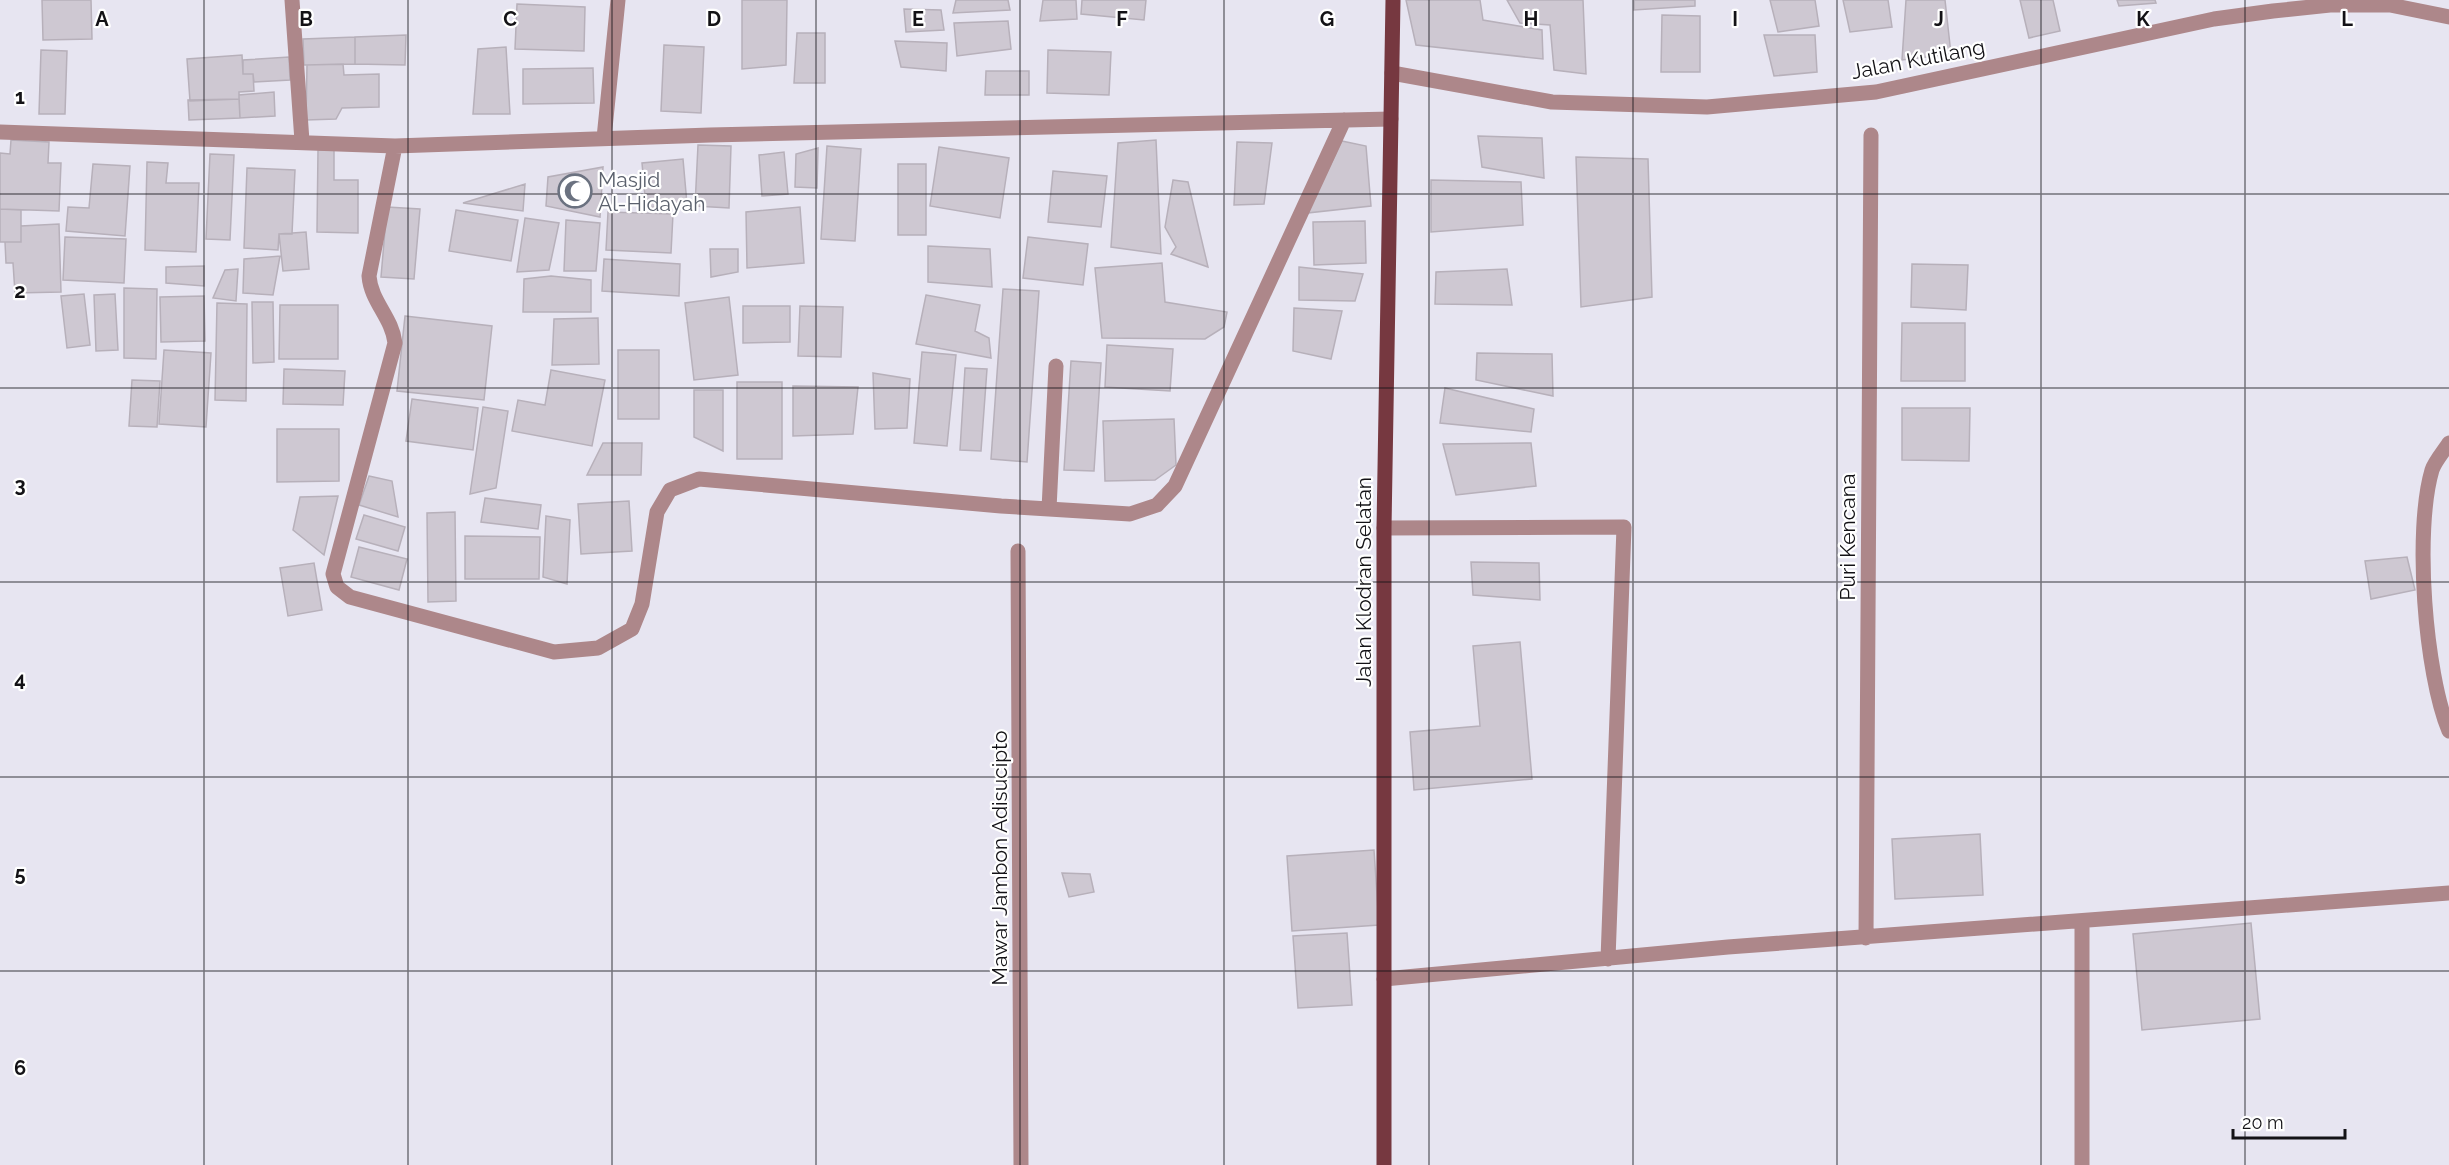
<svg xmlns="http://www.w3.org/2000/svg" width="2449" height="1165" font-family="Raleway,sans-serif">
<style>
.building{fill:#cec8d2;stroke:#b7b0ba;stroke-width:1.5}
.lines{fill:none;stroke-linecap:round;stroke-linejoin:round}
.minor{stroke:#ad878a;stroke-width:15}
.major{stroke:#763840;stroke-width:15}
.grid{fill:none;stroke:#131216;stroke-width:1.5;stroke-opacity:0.55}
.labels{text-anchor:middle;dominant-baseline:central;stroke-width:4.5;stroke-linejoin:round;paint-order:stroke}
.street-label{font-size:21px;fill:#131216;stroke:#fff}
.worship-label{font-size:21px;fill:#5b616d;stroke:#fff;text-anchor:start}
.grid-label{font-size:20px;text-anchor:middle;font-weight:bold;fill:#131216;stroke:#fff;stroke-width:4.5;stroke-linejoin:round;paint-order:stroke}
</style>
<rect width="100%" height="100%" fill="#e7e5f1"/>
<path class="building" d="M42,0H91L92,39L43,40Z
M742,0H787L786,65L742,69Z
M956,0H1008L1010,10L953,13Z
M1043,0H1076L1077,19L1040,21Z
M1082,0H1146L1144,20L1081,14Z
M1406,0H1480L1483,20L1542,30L1543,59L1416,45Z
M1507,0H1583L1586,74L1554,70L1550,25L1520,23Z
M1634,0H1695V6L1634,10Z
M1770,0H1815L1819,26L1778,32Z
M1843,0H1888L1892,27L1850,32Z
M1906,0H1945L1951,54L1902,60Z
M2020,0H2053L2060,31L2029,38Z
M2117,0H2155L2156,3L2119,6Z
M517,4L585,7L584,51L515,49Z
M904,9L941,10L944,30L906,32Z
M1662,15L1700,16V72H1661Z
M1008,21L1011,49L957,56L954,23Z
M797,33H825V83H794Z
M406,35L405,65L355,64V37Z
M1764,35H1815L1817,72L1774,76Z
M355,37V64L304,65L303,39Z
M895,41L947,43L946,71L901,67Z
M664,45L704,47L701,113L661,111Z
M506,47L510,114H473L478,49Z
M41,50L67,51L65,114H39Z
M1048,50L1111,52L1109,95L1047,93Z
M242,55L243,74H253L254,91L239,92V99L190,101L187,59Z
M289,57L290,80L254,82L253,74H243V60Z
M343,64L344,75L379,74V107L342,108L336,119L306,120L307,65Z
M593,68L594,103L523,104V69Z
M986,71H1029V95H985Z
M274,92L275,116L240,118L239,95Z
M239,99L240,118L189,120L188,100Z
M1478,136L1542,138L1544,178L1482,167Z
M11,140L49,142L48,163H61L59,211L0,209V153L10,154Z
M1156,140L1161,254L1111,247L1118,143Z
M1342,141L1366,146L1371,206L1307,213Z
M1237,142L1272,143L1264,204L1234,205Z
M698,145L731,146L729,208L695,206Z
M827,146L861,149L855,241L821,239Z
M939,147L1009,158L1000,218L930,206Z
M818,148L817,188L795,187L796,154Z
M318,150H334V180H358V233L317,232Z
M784,152L788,194L762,196L759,155Z
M210,154L234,155L230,240L206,239Z
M1576,157L1648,159L1652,297L1581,307Z
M683,159L687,204L646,208L642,163Z
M147,162L168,163L166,183H199L196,252L145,250Z
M93,164L130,166L125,236L66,231L68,207L89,208Z
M898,164H926V235H898Z
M603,167L600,217L546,206L548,177Z
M247,168L295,170L292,234H279L278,250L244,248Z
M1053,171L1107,176L1101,227L1048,222Z
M1173,180L1188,182L1208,267L1171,254L1176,247L1165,227Z
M1431,180L1521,182L1523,225L1431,232Z
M525,184L523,211L463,203Z
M387,207L420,209L414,279L381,277Z
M800,207L804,263L747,268L746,212Z
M0,209L21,210V242H0Z
M456,210L518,220L511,261L449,251Z
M608,212L673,214L671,253L606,250Z
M525,218L559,223L549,270L517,272Z
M566,220L600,223L596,271H564Z
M1365,221L1366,263L1314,265L1313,222Z
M59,224L61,292L15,293L13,263H6L5,242H21V226Z
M306,232L309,269L283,271L279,234Z
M65,237L126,239L124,283L63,280Z
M1028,237L1088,244L1083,285L1023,278Z
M928,246L990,249L992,287L928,282Z
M710,249H738V272L711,277Z
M280,256L273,295L243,293L244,259Z
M604,259L680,264L679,296L602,291Z
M1162,263L1165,302L1227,312L1224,327L1205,339L1102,338L1095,268Z
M1912,264L1968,265L1966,310L1911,307Z
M204,266V286L166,283V267Z
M1299,267L1363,274L1355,301L1299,300Z
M238,269L236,301L213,298L225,270Z
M1507,269L1512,305L1435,304L1436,272Z
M551,276L591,280V312H523L524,279Z
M124,288L157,289L156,359L124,358Z
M1003,289L1039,291L1027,462L991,459Z
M84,294L90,345L67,348L61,296Z
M115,294L118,350L96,351L94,295Z
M926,295L980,305L975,331L989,338L991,358L916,344Z
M204,296L205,341L161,342L160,297Z
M729,297L738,375L694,380L685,303Z
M252,302H273L274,362L253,363Z
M217,303L247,304L246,401L215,400Z
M280,305H338V359H279Z
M743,306H790V342L743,343Z
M800,306L843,307L841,357L798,356Z
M1294,308L1342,311L1331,359L1293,351Z
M405,316L492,326L484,400L397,391Z
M598,318L599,364L552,365L554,319Z
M1902,323H1965V381H1901Z
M1107,345L1173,349L1170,391L1105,387Z
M164,350L211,353L206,427L159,424Z
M618,350H659V419H618Z
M922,352L956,355L947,446L914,443Z
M1477,353L1552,354L1553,396L1476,380Z
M1071,361L1101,363L1094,471L1064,470Z
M965,368L987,369L981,451L960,450Z
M284,369L345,371L343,405L283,404Z
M551,370L605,380L592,446L512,431L518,400L545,405Z
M873,373L910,379L907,428L875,429Z
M132,380L160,381L157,427L129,426Z
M737,382H782V459H737Z
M793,386L858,387L853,434L793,436Z
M1445,388L1534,409L1531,432L1440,423Z
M694,390H723V451L694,437Z
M412,399L478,408L473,450L406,441Z
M483,407L508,411L496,488L470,494Z
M1902,408H1970L1969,461L1902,460Z
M1174,419L1176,465L1155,480L1105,481L1103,421Z
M277,429H339V481L277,482Z
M603,443H642L641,475H587Z
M1531,443L1536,486L1456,495L1443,444Z
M369,476L392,481L398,517L359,505Z
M338,496L324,555L293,530L300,497Z
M485,498L541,505L538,529L481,522Z
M629,501L632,551L581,554L578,504Z
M455,512L456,601L428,602L427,513Z
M364,515L405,527L398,551L356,539Z
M546,516L570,520L567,584L543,577Z
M465,536L540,537L539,579H465Z
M359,547L407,559L399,590L351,577Z
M2407,557L2415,590L2371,599L2365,561Z
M1471,562L1539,563L1540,600L1473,595Z
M314,563L322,610L288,616L280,568Z
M1520,642L1532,779L1414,790L1410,732L1480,726L1473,646Z
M1980,834L1983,895L1895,899L1892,839Z
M1374,850L1379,925L1292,931L1287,856Z
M1062,873L1090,874L1094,892L1069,897Z
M2251,923L2260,1019L2142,1030L2133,934Z
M1347,933L1352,1005L1298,1008L1293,936Z"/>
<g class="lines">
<path class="minor" d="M292,0L302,141
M1392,73L1552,102L1707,107L1876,92L2214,19L2273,11L2330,5H2390L2449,17
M0,132L395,146L710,135L1391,119
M604,138L618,0
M395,146L369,276C371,302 392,317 395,343L333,574L337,587L350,597L554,652L598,648L632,629L642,604L657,512L670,490L699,479L1001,506L1130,514L1157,505L1175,486L1344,120
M2449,443C2444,451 2435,461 2432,470C2414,531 2425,673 2449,731
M1049,509L1056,366
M1384,528L1624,527L1608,959
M1018,551L1021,1165
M2082,922V1165
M1866,938L1871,135
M1384,979L1728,947L2449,893"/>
<path class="major" d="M1384,1165V528L1393,0"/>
</g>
<path class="grid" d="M204,0V1165M408,0V1165M612,0V1165M816,0V1165M1020,0V1165M1224,0V1165M1429,0V1165M1633,0V1165M1837,0V1165M2041,0V1165M2245,0V1165M0,194H2449M0,388H2449M0,582H2449M0,777H2449M0,971H2449"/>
<defs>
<symbol id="mosque-ring" viewBox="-11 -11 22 22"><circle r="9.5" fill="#fff" stroke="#6b7280" stroke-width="1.5"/><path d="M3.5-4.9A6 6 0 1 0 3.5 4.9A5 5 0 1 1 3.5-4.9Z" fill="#6b7280"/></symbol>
</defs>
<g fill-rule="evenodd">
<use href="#mosque-ring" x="556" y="172" width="38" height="38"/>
</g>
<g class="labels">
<g class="street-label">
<text transform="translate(1918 59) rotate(-11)">Jalan Kutilang</text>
<text transform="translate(1847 537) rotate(-90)">Puri Kencana</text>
<text transform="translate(1363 582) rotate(-90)">Jalan Klodran Selatan</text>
<text transform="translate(999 858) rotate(-90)">Mawar Jambon Adisucipto</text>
</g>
<g class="worship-label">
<text x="598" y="179">Masjid<tspan x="598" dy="24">Al-Hidayah</tspan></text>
</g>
</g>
<g class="grid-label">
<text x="102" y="26">A</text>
<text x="306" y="26">B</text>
<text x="510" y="26">C</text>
<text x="714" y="26">D</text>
<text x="918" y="26">E</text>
<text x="1122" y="26">F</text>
<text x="1327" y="26">G</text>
<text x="1531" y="26">H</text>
<text x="1735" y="26">I</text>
<text x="1939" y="26">J</text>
<text x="2143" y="26">K</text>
<text x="2347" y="26">L</text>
<text x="20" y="104">1</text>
<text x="20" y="298">2</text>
<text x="20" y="492">3</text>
<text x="20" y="686">4</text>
<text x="20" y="881">5</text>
<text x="20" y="1075">6</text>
</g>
<path d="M2233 1129v9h112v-9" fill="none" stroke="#131216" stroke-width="3"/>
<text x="2242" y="1129" font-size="18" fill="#131216" stroke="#ffffff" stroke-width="4.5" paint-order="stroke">20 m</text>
</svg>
